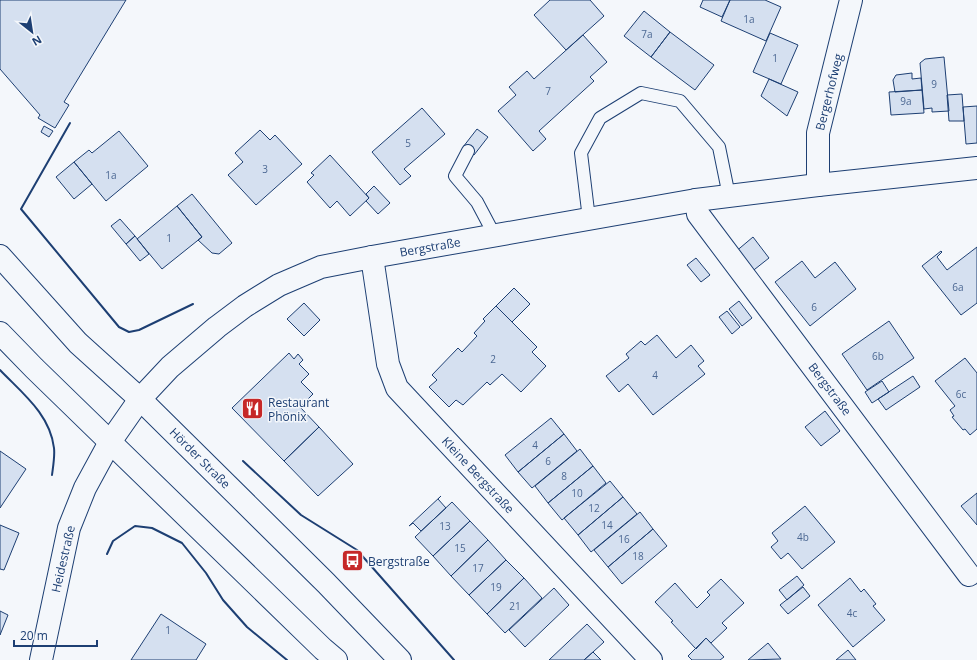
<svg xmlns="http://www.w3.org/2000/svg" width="977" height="660" font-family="'Open Sans',sans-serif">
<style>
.building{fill:#d5e0f0;stroke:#1d3f73}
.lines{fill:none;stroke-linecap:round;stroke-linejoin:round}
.service-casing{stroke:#1d3f73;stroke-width:14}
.minor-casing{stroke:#1d3f73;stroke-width:24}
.secondary-casing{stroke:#1d3f73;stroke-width:24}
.primary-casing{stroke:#1d3f73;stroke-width:24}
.service{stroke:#f4f7fb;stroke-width:12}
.minor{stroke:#f4f7fb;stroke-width:22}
.secondary{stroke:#f4f7fb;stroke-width:22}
.primary{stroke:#f4f7fb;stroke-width:22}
.wall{stroke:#1d3f73;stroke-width:2}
.labels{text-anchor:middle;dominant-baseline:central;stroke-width:3;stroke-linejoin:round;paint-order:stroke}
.number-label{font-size:10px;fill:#4b6792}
.street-label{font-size:12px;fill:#1d3f73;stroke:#f4f7fb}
.poi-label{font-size:12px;fill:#1d3f73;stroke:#f4f7fb;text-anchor:start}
</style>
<rect width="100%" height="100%" fill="#f4f7fb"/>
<path class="building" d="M0,0H126L64,102L69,105L55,128L38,118L40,115L0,69Z
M550,0H590L604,16L566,50L534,15Z
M703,0H730L722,17L700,7Z
M730,0H765L781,7L766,41L721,21Z
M644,11L670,32L651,57L624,36Z
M670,32L714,65L695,90L651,57Z
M770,33L798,45L781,84L753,72Z
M583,35L607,62L590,77L594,81L539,131L546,139L533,151L498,111L516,95L509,87L527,71L534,79Z
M944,57L949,111L932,112V108L924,109L920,63L925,59Z
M912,73V79L921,78L922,90L895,92L893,80L896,75Z
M769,79L798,92L787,116L761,96Z
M922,90L924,113L891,115L889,92Z
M962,94L964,121H949L947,95Z
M977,106V143L966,144L963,107Z
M422,108L445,134L404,169L411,176L400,185L372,152Z
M44,126L53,131L49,137L41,132Z
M477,129L488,137L474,155L463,147Z
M260,130L270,140L275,135L302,164L256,205L228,175L243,162L235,153Z
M119,131L148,166L106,201L74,162L89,150L92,153Z
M330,155L369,198L350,216L337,201L330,208L307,182L314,175L311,173Z
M74,162L92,184L74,199L56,177Z
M374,186L390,203L378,214L366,201L369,198L366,194Z
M192,194L232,243L219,254L212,253L198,240L202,237L177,206Z
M177,206L202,237L162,269L137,239Z
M120,219L135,236L126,244L111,226Z
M135,236L149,254L140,261L126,244Z
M753,237L769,258L750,273L734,253Z
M977,247V303L961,315L922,266L941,251L942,252L937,257L947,270Z
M696,258L710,275L701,282L687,265Z
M802,261L815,278L835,262L856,289L810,326L775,282Z
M514,288L530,304L512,322L496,306Z
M739,301L752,318L742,326L729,309Z
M304,303L320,320L304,336L287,319Z
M496,306L537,347L532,352L546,366L521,392L502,374L490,385L487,382L463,405L456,400L449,407L429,387L437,380L432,375L458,348L462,352L477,336L474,333L485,321L483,319Z
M727,311L740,327L732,334L719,317Z
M889,321L914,358L867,390L842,354Z
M657,335L676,358L691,345L704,361L698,366L705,374L653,415L628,384L619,392L606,376L629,358L626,354L641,341L645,345Z
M289,353L294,359L298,354L303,360L299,364L309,374L301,382L313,394L300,407L319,427L284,461L232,408Z
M965,358L977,373V429L970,435L965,429L963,430L952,417L954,416L950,410L955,406L935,381Z
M913,376L920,387L886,410L878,399Z
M882,381L889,392L872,403L865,392Z
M825,411L840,431L821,446L805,427Z
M551,418L564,434L518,472L505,455Z
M319,427L353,464L318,496L284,461Z
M564,434L577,451L532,488L518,472Z
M580,449L593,466L548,503L535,486Z
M0,451L26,469L0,508Z
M593,466L606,483L562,520L548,503Z
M610,481L623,497L578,535L564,518Z
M977,493V525L961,506Z
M441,496L438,499L446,508L421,531L413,523L409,526Z
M623,497L637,514L591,552L578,535Z
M452,502L470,521L433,556L415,537Z
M805,506L835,542L802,569L788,553L781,559L771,547L778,541L772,533Z
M640,512L653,529L608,567L594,550Z
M470,521L488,540L451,576L433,556Z
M0,525L19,533L4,570L0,569Z
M653,529L667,546L622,584L608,567Z
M488,540L506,560L469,595L451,576Z
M506,560L524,578L487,614L469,595Z
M797,576L804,585L787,600L779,590Z
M524,578L542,598L505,633L487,614Z
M850,578L861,592L864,589L876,604L873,606L885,620L853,647L818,605Z
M721,579L744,603L722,623L727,628L711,643L706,638L696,649L671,622L673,621L655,602L675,583L697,608L710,595L707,592Z
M803,587L810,596L788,614L780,605Z
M554,588L569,605L525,647L509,630Z
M0,611L8,615L0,635Z
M161,614L206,644L196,660H131Z
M587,624L604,642L593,652L584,660H549Z
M706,638L724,657L720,660H692L688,656Z
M768,643L781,659L748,660Z
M848,650L856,660H836Z
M593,652L601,660H584Z"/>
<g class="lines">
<defs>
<path id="service" d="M468,151L455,176L477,202L495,236
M589,219L581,153L600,118L641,93L680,101L719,147L729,196"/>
<path id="minor" d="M818,185V133L851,0
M696,200L698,214L969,575
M372,257L388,364L397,388L651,660
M41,660L69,528L85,488L110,442"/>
<path id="secondary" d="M110,442L140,399L170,367L217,327L245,306L279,285L321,267L372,257L696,200L818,185L977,168"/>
<path id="primary" d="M0,256L78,343L140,399L326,583L400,660
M0,333L34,368L323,649L336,660"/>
</defs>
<use href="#service" class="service-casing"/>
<use href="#minor" class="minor-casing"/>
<use href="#secondary" class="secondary-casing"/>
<use href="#primary" class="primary-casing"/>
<use href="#service" class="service"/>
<use href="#minor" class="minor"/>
<use href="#secondary" class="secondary"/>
<use href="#primary" class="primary"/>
<path class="wall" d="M70,123L21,209L119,327L129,332L139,330L193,304
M0,370C22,393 50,414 54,448C55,456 53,467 52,475
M243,461L301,515L357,550L454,660
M107,554L113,541L135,526L152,528L182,543L206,573L223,600L247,627L287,660"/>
</g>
<defs>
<symbol id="restaurant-square" viewBox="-11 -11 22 22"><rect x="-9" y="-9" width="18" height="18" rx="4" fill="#c62828" stroke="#f4f7fb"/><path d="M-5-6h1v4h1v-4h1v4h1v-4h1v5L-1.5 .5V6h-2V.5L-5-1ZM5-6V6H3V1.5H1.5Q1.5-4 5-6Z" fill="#fff"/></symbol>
<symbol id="bus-square" viewBox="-11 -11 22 22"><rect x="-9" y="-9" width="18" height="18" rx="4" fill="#c62828" stroke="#f4f7fb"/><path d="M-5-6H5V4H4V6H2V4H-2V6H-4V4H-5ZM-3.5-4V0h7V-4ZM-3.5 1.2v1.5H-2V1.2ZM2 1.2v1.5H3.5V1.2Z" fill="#fff"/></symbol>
</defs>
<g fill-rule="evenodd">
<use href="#restaurant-square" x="240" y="396" width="25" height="25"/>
<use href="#bus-square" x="340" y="548" width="25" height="25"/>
</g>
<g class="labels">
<g class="number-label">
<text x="749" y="19">1a</text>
<text x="647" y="34">7a</text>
<text x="775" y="58">1</text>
<text x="934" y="84">9</text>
<text x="548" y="91">7</text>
<text x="906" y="101">9a</text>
<text x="408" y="143">5</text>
<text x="265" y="169">3</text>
<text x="111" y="175">1a</text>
<text x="169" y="238">1</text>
<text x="958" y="287">6a</text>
<text x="814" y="307">6</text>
<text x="878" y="356">6b</text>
<text x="493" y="359">2</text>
<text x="655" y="375">4</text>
<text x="961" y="394">6c</text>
<text x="535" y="445">4</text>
<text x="548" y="461">6</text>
<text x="564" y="476">8</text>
<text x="577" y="493">10</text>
<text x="594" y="508">12</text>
<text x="607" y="525">14</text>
<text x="445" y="526">13</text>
<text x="803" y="537">4b</text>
<text x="624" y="539">16</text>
<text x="460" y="548">15</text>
<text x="638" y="556">18</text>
<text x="478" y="568">17</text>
<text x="496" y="587">19</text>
<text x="515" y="606">21</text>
<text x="852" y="613">4c</text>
<text x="168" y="630">1</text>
</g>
<g class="street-label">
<text transform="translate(829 92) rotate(-76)">Bergerhofweg</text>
<text transform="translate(430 247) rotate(-10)">Bergstraße</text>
<text transform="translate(830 389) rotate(53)">Bergstraße</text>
<text transform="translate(200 458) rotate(45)">Hörder Straße</text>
<text transform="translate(478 475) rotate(47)">Kleine Bergstraße</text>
<text transform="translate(63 559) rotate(-77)">Heidestraße</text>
</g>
<g class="poi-label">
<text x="268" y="402">Restaurant<tspan x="268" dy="14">Phönix</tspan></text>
<text x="368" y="561">Bergstraße</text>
</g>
</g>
<g transform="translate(32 32) rotate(150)" stroke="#f4f7fb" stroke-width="3" paint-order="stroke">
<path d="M0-3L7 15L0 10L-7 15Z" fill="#1d3f73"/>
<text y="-6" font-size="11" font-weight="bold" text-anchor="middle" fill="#1d3f73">N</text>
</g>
<path d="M14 640v6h83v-6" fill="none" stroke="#1d3f73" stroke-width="2"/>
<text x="20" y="640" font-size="12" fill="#1d3f73" stroke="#f4f7fb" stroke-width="3" paint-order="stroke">20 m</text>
</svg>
